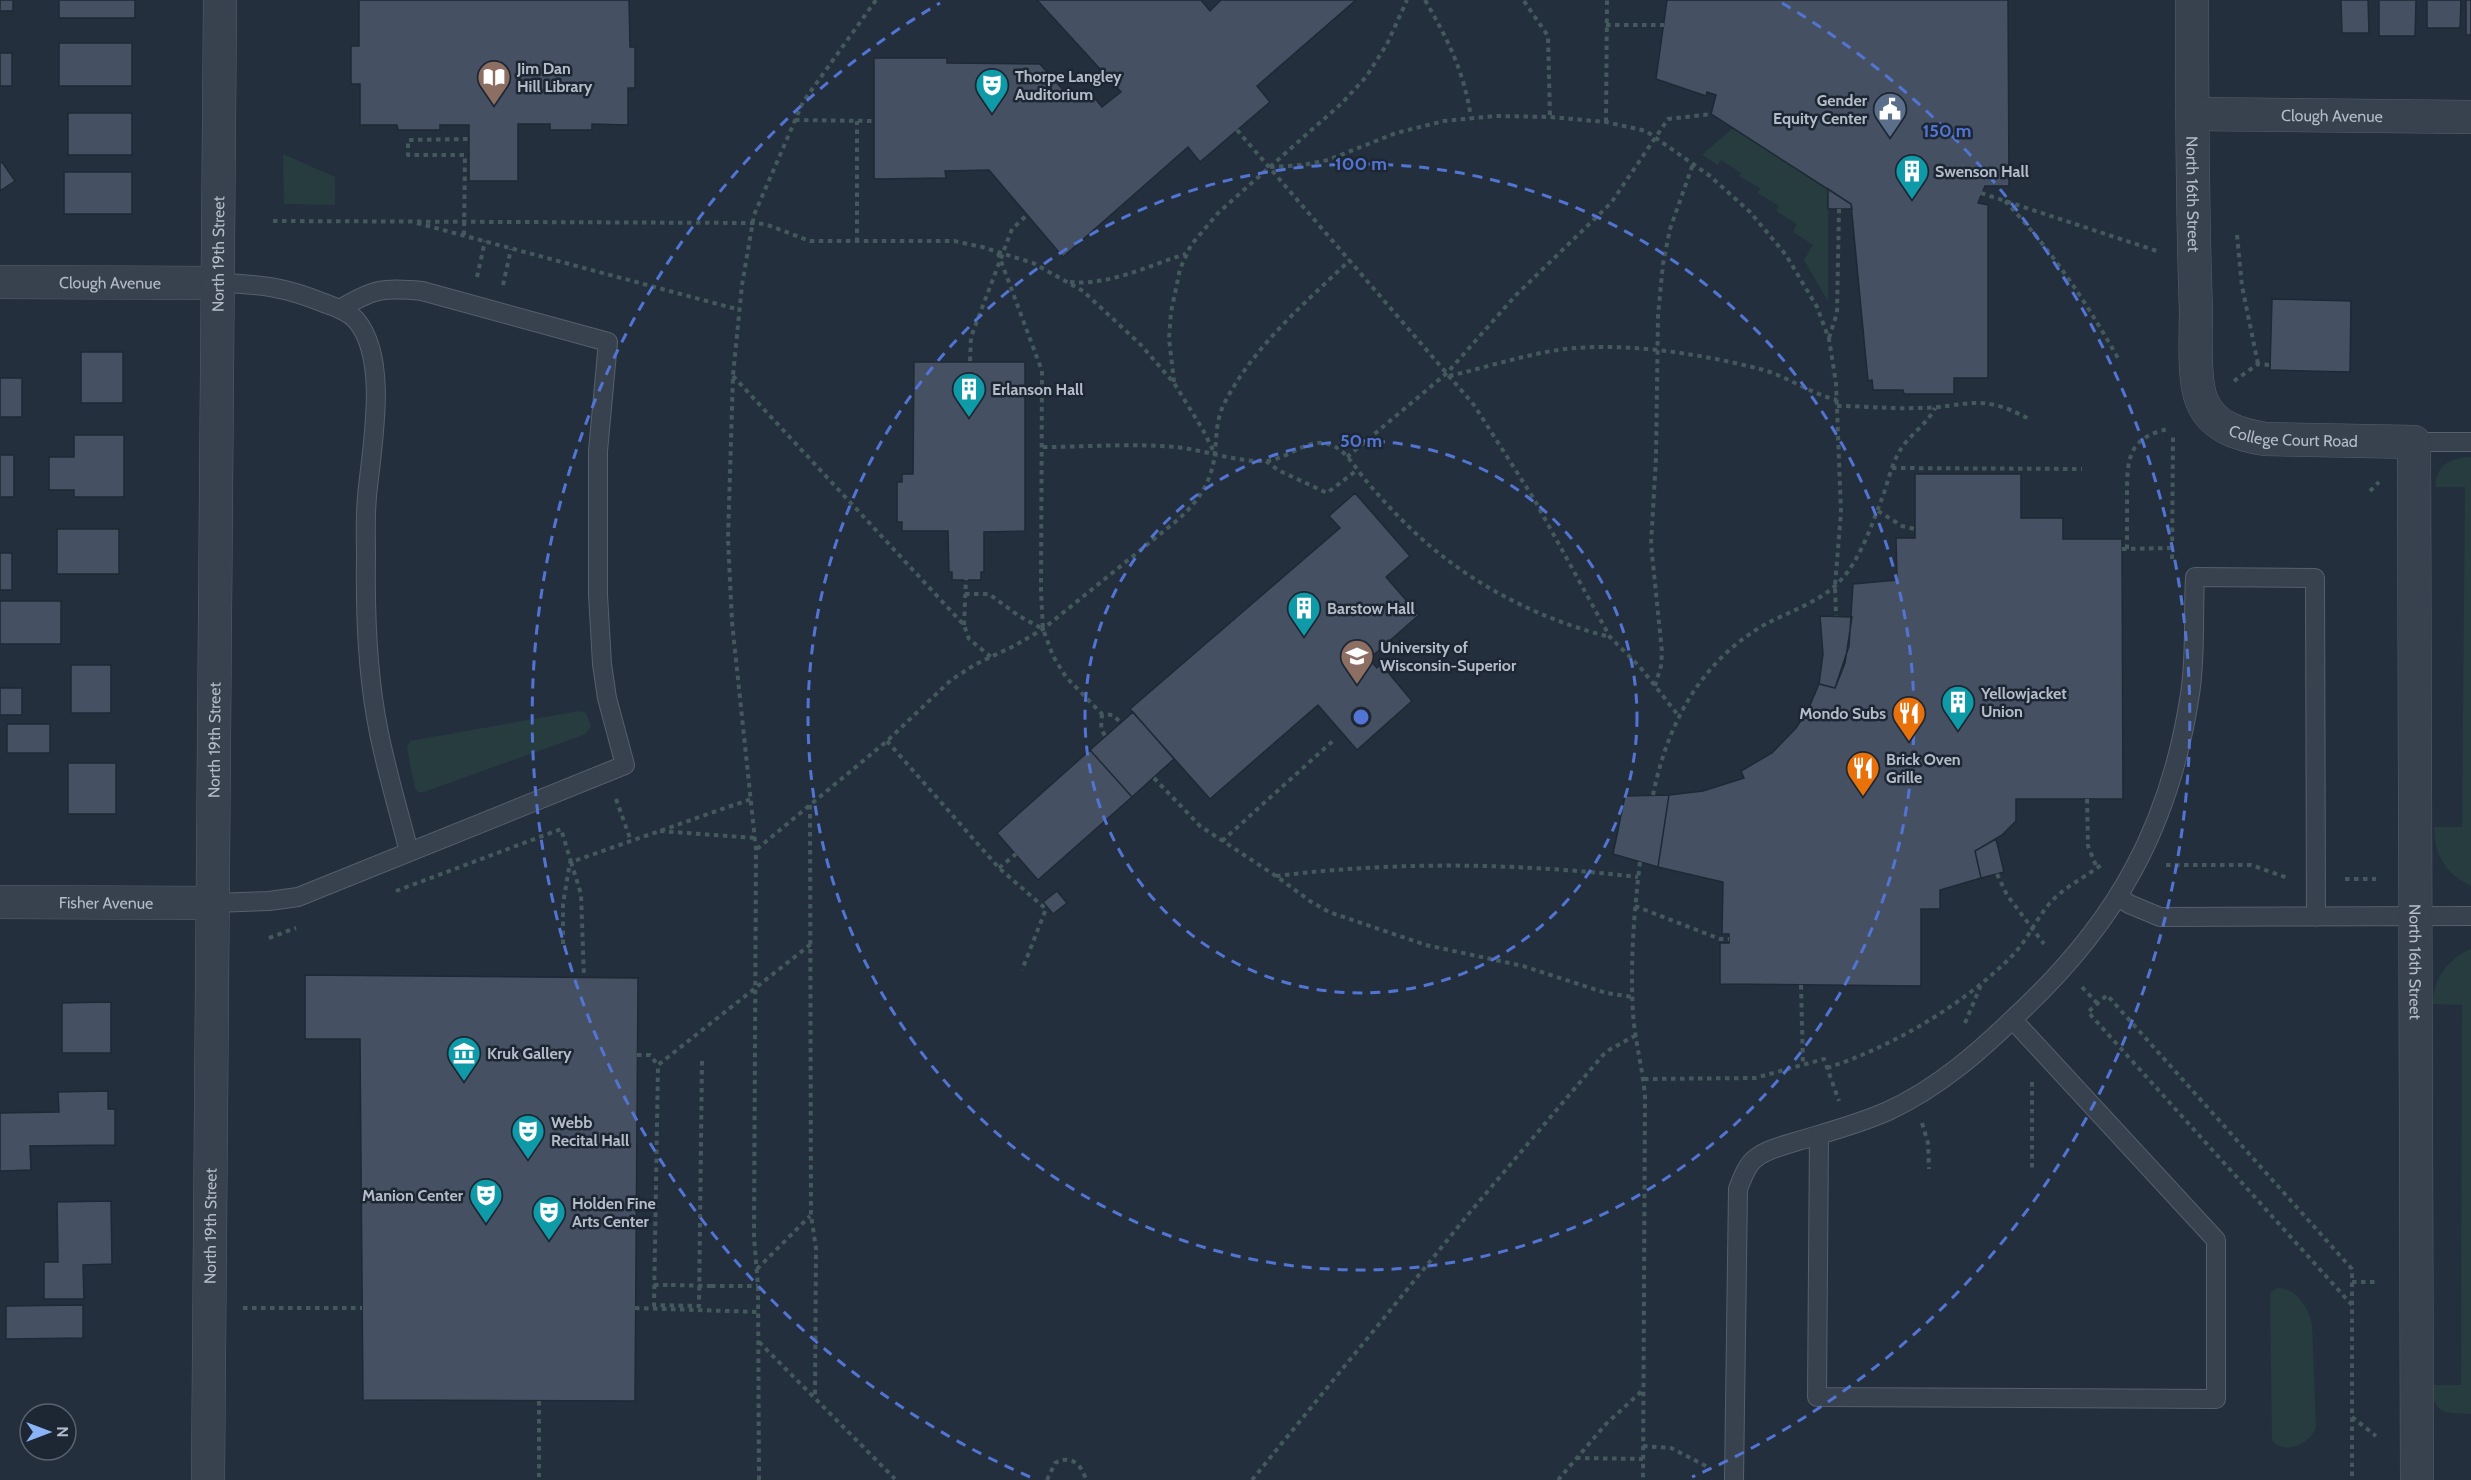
<svg xmlns="http://www.w3.org/2000/svg" width="2471" height="1480" font-family="Cabin,sans-serif">
<style>
.green{fill:#263c3f}
.building{fill:#455162;stroke:#1f2835;stroke-width:1.5}
.lines{fill:none;stroke-linecap:round;stroke-linejoin:round}
.lane-casing{stroke:#565f6c;stroke-width:20}
.street-casing{stroke:#565f6c;stroke-width:34}
.path{stroke:#44595c;stroke-width:4;stroke-dasharray:4.5 4.5;stroke-linecap:butt}
.lane{stroke:#38414e;stroke-width:18}
.street{stroke:#38414e;stroke-width:33}
.path-bridge{stroke:#44595c;stroke-width:4;stroke-dasharray:4.5 4.5;stroke-linecap:butt}
.ring{fill:none;stroke:#5274d3;stroke-width:3;stroke-dasharray:10 8}
.labels{text-anchor:middle;dominant-baseline:central;stroke-width:5;stroke-linejoin:round;paint-order:stroke}
.poi-label{font-size:16px;font-weight:bold;fill:#b4bcc9;stroke:#1d2633;text-anchor:start}
.street-label{font-size:16px;fill:#b4bcc9;stroke:#1d2633}
.centre{fill:#5274d3;stroke:#1d2633;stroke-width:3}
.ring-label{font-size:18px;text-anchor:middle;font-weight:bold;fill:#5274d3;stroke:#1d2633;stroke-width:5;stroke-linejoin:round;paint-order:stroke}
</style>
<rect width="100%" height="100%" fill="#242f3e"/>
<path class="green" d="M1733,128L1828,189V301L1804,260L1813,245L1793,232L1797,224L1776,211L1779,206L1758,193L1760,188L1739,176L1741,173L1721,160L1718,165L1702,155Z
M283,154L335,177V205L284,204Z
M2471,457V886C2445,873 2435,856 2434,827H2462L2465,487H2435C2437,464 2450,458 2471,457Z
M579,711L586,713L591,726L586,734L424,792H418L415,788L407,748L410,741Z
M2471,949V1414C2445,1413 2434,1415 2431,1385H2461L2462,1005L2433,1004C2433,979 2448,958 2471,949Z
M2277,1288C2296,1288 2308,1306 2312,1324L2316,1427C2311,1444 2284,1456 2272,1440L2270,1297L2271,1292Z"/>
<path class="building" d="M0,0H13V11H0Z
M59,0H135V18H59Z
M359,0H629L630,47H635V88H628V125L592,124V130H550V124H518V181H469V125H440V130H398L397,125H360V84H351V46H359Z
M1037,0H1201L1210,11L1221,0H1356L1257,86L1270,102L1200,162L1188,147L1063,257L989,170L945,171L946,178L874,179V58H947V63L1040,64L1072,100L1086,88L1102,107L1121,92Z
M1667,0H2008L2009,186H1985L1978,203L1988,205V378H1954V394H1904L1903,390H1873L1872,380L1868,381L1851,204L1711,114L1716,95L1707,92L1706,96L1656,79Z
M2341,0H2368L2369,33H2342Z
M2379,0H2416L2415,36H2379Z
M2427,0H2461L2460,28H2427Z
M2466,0H2471V35H2466Z
M59,43H132V86H59Z
M0,53H12V86H0Z
M68,113H132V155H68Z
M2,162L15,181L0,191V163Z
M64,172H132V214H64Z
M1828,189L1851,204L1852,209H1828Z
M2272,299L2351,301L2350,372L2270,370Z
M81,352H123V403H81Z
M914,362H1025V531L984,532V572H981V580H952V572H949L948,531H902V522H897V482H902V474H913Z
M0,378H22V417H0Z
M74,435H124V497H74V490H49V457H74Z
M0,455H14V497H0Z
M1915,474H2021V518H2063V539H2122L2123,799H2016V821L2002,835L1975,851L1981,878L1940,890V909H1921V986L1720,984V943H1729V934H1722L1723,882L1658,867L1669,795L1703,791L1744,778L1741,771L1772,753L1796,728L1808,710L1819,684L1835,688L1849,646L1853,584L1897,580L1896,538H1915Z
M1355,493L1410,556L1386,577L1419,615L1369,659L1377,668L1381,664L1412,701L1357,750L1318,705L1210,799L1130,709L1340,528L1329,516Z
M57,529H119V574H57Z
M0,553H12V590H0Z
M0,601H61V644H0Z
M1820,616L1852,617L1845,663L1835,688L1819,684L1823,654Z
M71,665H111V713H71Z
M0,688H22V715H0Z
M1133,712L1174,759L1132,797L1090,750Z
M7,724H50V753H7Z
M1090,750L1132,797L1038,880L997,833Z
M68,763H116V814H68Z
M1669,795L1658,867L1613,854L1625,796Z
M1996,839L2004,872L1981,878L1975,851Z
M1057,891L1067,903L1053,914L1043,902Z
M305,975L638,978L635,1401L363,1400L360,1039H305Z
M111,1002V1053H62V1003Z
M108,1091V1109H115V1145L30,1146L31,1170L0,1171V1113L59,1112L58,1092Z
M111,1201L112,1264L83,1265L84,1299H44V1262H58L57,1202Z
M83,1305V1338L6,1339V1306Z"/>
<g class="lines">
<defs>
<path id="lane" d="M218,283C260,284 285,287 324,303C335,307 348,311 356,320C390,360 371,449 367,497C365,517 366,537 366,556C365,615 367,675 379,733C387,773 399,812 409,852
M2414,442H2471
M2119,897L2129,904L2160,917L2471,916
M213,903L269,901L298,897L625,765L607,698L602,664L598,595V451L608,342L422,291C383,287 373,289 340,309
M1819,1135L1817,1397L2216,1399V1240L2013,1020
M1734,1480L1738,1189C1742,1179 1747,1164 1756,1158C1767,1149 1785,1145 1798,1141C1828,1132 1859,1124 1888,1111C1938,1088 1979,1052 2018,1014C2116,923 2170,827 2190,694C2196,656 2193,615 2195,577L2315,578L2316,917"/>
<g id="street">
<path id="s1" d="M2192,0C2192,103 2192,207 2196,310C2196,333 2193,381 2202,401C2212,427 2240,435 2265,439L2414,442L2417,1480"/>
<path id="s2" d="M2192,114L2471,117"/>
<path id="s3" d="M0,282L218,283"/>
<path id="s4" d="M0,902L213,903"/>
<path id="s5" d="M208,1480L220,0"/>
</g>
</defs>
<use href="#lane" class="lane-casing"/>
<use href="#street" class="street-casing"/>
<path class="path" d="M1425,0C1448,40 1464,71 1471,118
M1524,1L1548,36L1550,117
M1606,25H1664
M795,120L874,121
M1606,122L1607,0
M1237,130L1474,405L1534,499L1610,637L1640,667L1678,715
M1270,167L1303,165L1328,160L1396,133L1444,121L1495,116L1550,117L1606,122L1646,131L1710,176L1750,212L1786,255L1817,307L1829,339L1836,383L1841,512L1835,586L1836,616
M1981,193L2160,252
M2005,201C2051,249 2087,303 2119,360
M273,221L753,223L765,224L810,241H954L982,247L1033,263L1083,291L1141,345L1174,383L1203,430L1215,454
M417,223L740,310
M464,235L465,155H408V140L469,139
M2237,235L2242,286L2258,364
M857,242V121
M998,253L1042,371L1041,592L1043,629L1053,656L1066,677L1102,714L1113,715L1121,723
M477,277L485,241
M1070,282C1110,286 1149,265 1186,254
M503,285L511,249
M1829,338L1837,313L1839,209
M733,376L964,625L969,639L991,657
M1449,376C1488,367 1526,354 1565,349C1626,342 1702,354 1760,369C1787,376 1811,394 1837,400
M2234,381L2258,364L2270,365
M1174,382L1169,338L1171,312L1180,269L1191,245L1219,212L1342,103L1366,77L1387,44L1407,0
M1837,406C1864,406 1890,409 1917,408C1968,408 1977,391 2029,419
M1043,447C1086,447 1133,443 1175,447C1205,450 1235,462 1265,461C1290,460 1308,434 1334,446C1348,453 1358,472 1368,483C1379,496 1390,508 1402,520C1459,578 1531,617 1610,637
M1347,457L1447,373L1516,295L1611,203L1668,119L1711,114
M1266,461L1278,470L1327,493L1357,470
M1892,468L2082,469
M2370,491L2379,482
M1878,511L1902,526L1915,529
M2122,549L2172,548
M2127,549C2127,531 2127,514 2127,497C2127,460 2127,438 2168,429
M2172,559L2173,437
M965,594H989L1019,616L1043,629
M964,625L966,579
M1655,686L1661,666L1662,652L1651,544L1656,458L1658,315L1663,264L1670,229L1693,164
M1102,714L1101,729L1106,737
M887,741L999,868L1046,909L1022,970
M1154,778L1200,826L1276,876L1310,901L1329,912L1426,945L1523,966L1606,993L1633,997
M1653,795C1667,725 1700,662 1764,625C1788,612 1820,602 1839,582C1859,562 1871,527 1881,501C1887,486 1890,469 1898,454C1907,436 1926,426 1935,408
M616,799L631,841
M2087,799L2088,846L2097,868
M810,805L811,1215L816,1248L815,1396
M660,831L755,838
M1222,841L1335,739
M757,849L887,741L951,680L976,664L1014,646L1043,629L1180,518C1197,502 1210,484 1214,460C1217,440 1215,420 1225,402C1254,346 1305,303 1350,260
M571,862L581,894L584,977
M1640,862C1634,913 1630,963 1633,1014C1635,1042 1643,1069 1645,1097L1643,1480
M2166,865H2251L2288,878
M999,868L1016,854
M1997,874L2007,895L2044,944
M1276,876C1397,861 1518,863 1638,877
M2345,879H2376
M396,891L561,829L571,862L751,799
M1635,906L1720,939H1729
M269,938L296,928
M563,944V904L570,862
M1801,985L1803,1065
M2082,987L2098,1004
M1965,1023L1981,985
M637,1055H650L658,1065
M702,1061L699,1306L654,1305L658,1065L811,944
M1827,1068C1892,1047 1965,1004 2013,955C2028,939 2036,919 2050,903C2064,887 2084,878 2101,865
M1644,1079L1755,1078L1824,1059L1839,1101
M2032,1082V1171
M1922,1123L1928,1143L1929,1169
M757,1269L810,1216
M2352,1282H2376
M654,1285H671
M711,1286H758
M2352,1305L2088,1012L2107,995L2352,1269V1480
M243,1308H362
M635,1308L758,1312
M759,1342L895,1479
M539,1401V1477
M2352,1417L2376,1436
M1643,1446L1671,1448L1708,1467
M1576,1458L1643,1459
M759,1480L758,1286L754,1237L756,850L732,622L728,539L733,375L742,285L754,215L803,102L876,0
M1047,1480L1055,1463C1071,1454 1082,1465 1086,1480
M1252,1480L1471,1211L1603,1055L1609,1050L1636,1035
M1558,1480L1606,1424L1644,1389"/>
<use href="#lane" class="lane"/>
<use href="#street" class="street"/>
<path class="path-bridge" d="M970,361L971,337L1012,229L1027,215
M671,1285L711,1286"/>
</g>
<g class="ring">
<circle cx="1361" cy="717" r="276"/>
<circle cx="1361" cy="717" r="553"/>
<path d="M1030 1477A829 829 0 0 1 940 3M1782 3A829 829 0 0 1 1692 1477"/>
</g>
<defs>
<symbol id="library-pin" viewBox="-11 -11 22 30"><path d="M0 17L-7.5 6A9.5 9.5 0 1 1 7.5 6Z" fill="#8d6e63" stroke="#1d2633"/><path d="M-6-4Q-3-5.5-.7-3.5V5Q-3 3-6 4ZM6-4Q3-5.5 .7-3.5V5Q3 3 6 4Z" fill="#fff"/></symbol>
<symbol id="theatre-pin" viewBox="-11 -11 22 30"><path d="M0 17L-7.5 6A9.5 9.5 0 1 1 7.5 6Z" fill="#0f9aa8" stroke="#1d2633"/><path d="M-5-5.5Q0-4 5-5.5V0Q5 5 0 6Q-5 5-5 0ZM-3.3-2.5H-1v1.5H-3.3ZM1-2.5H3.3v1.5H1ZM-2.8 1Q0 5.5 2.8 1Z" fill="#fff"/></symbol>
<symbol id="civic-pin" viewBox="-11 -11 22 30"><path d="M0 17L-7.5 6A9.5 9.5 0 1 1 7.5 6Z" fill="#5c6f8a" stroke="#1d2633"/><path d="M-.6-6.5H3V-4.5H.6V-3L4-1V1h2V6H-6V1h2V-1L-.6-3ZM-1.2 2.5V6h2.4V2.5Z" fill="#fff"/></symbol>
<symbol id="building-pin" viewBox="-11 -11 22 30"><path d="M0 17L-7.5 6A9.5 9.5 0 1 1 7.5 6Z" fill="#0f9aa8" stroke="#1d2633"/><path d="M-4-6H4V6H1V3H-1V6H-4ZM-2.5-4.3h1.7v1.8h-1.7ZM.8-4.3h1.7v1.8H.8ZM-2.5-1h1.7V.8h-1.7ZM.8-1h1.7V.8H.8Z" fill="#fff"/></symbol>
<symbol id="university-pin" viewBox="-11 -11 22 30"><path d="M0 17L-7.5 6A9.5 9.5 0 1 1 7.5 6Z" fill="#8d6e63" stroke="#1d2633"/><path d="M0-5L7-2L0 1L-7-2ZM-4 1L0 2.5L4 1V4Q0 6-4 4Z" fill="#fff"/></symbol>
<symbol id="restaurant-pin" viewBox="-11 -11 22 30"><path d="M0 17L-7.5 6A9.5 9.5 0 1 1 7.5 6Z" fill="#e8710a" stroke="#1d2633"/><path d="M-5-6h1v4h1v-4h1v4h1v-4h1v5L-1.5 .5V6h-2V.5L-5-1ZM5-6V6H3V1.5H1.5Q1.5-4 5-6Z" fill="#fff"/></symbol>
<symbol id="museum-pin" viewBox="-11 -11 22 30"><path d="M0 17L-7.5 6A9.5 9.5 0 1 1 7.5 6Z" fill="#0f9aa8" stroke="#1d2633"/><path d="M0-6L6-3V-2H-6V-3ZM-5-1h2V3h-2ZM-1-1h2V3h-2ZM3-1h2V3H3ZM-6 4H6V6H-6Z" fill="#fff"/></symbol>
</defs>
<g fill-rule="evenodd">
<use href="#library-pin" x="475" y="58" width="38" height="52"/>
<use href="#theatre-pin" x="973" y="66" width="38" height="52"/>
<use href="#civic-pin" x="1871" y="90" width="38" height="52"/>
<use href="#building-pin" x="1893" y="152" width="38" height="52"/>
<use href="#building-pin" x="950" y="370" width="38" height="52"/>
<use href="#building-pin" x="1285" y="589" width="38" height="52"/>
<use href="#university-pin" x="1338" y="637" width="38" height="52"/>
<use href="#building-pin" x="1939" y="683" width="38" height="52"/>
<use href="#restaurant-pin" x="1890" y="694" width="38" height="52"/>
<use href="#restaurant-pin" x="1844" y="749" width="38" height="52"/>
<use href="#museum-pin" x="445" y="1034" width="38" height="52"/>
<use href="#theatre-pin" x="509" y="1112" width="38" height="52"/>
<use href="#theatre-pin" x="467" y="1176" width="38" height="52"/>
<use href="#theatre-pin" x="530" y="1193" width="38" height="52"/>
</g>
<g class="labels">
<g class="poi-label">
<text x="517" y="68">Jim Dan<tspan x="517" dy="18">Hill Library</tspan></text>
<text x="1015" y="76">Thorpe Langley<tspan x="1015" dy="18">Auditorium</tspan></text>
<text x="1867" y="100" text-anchor="end">Gender<tspan x="1867" dy="18">Equity Center</tspan></text>
<text x="1935" y="171">Swenson Hall</text>
<text x="992" y="389">Erlanson Hall</text>
<text x="1327" y="608">Barstow Hall</text>
<text x="1380" y="647">University of<tspan x="1380" dy="18">Wisconsin-Superior</tspan></text>
<text x="1981" y="693">Yellowjacket<tspan x="1981" dy="18">Union</tspan></text>
<text x="1886" y="713" text-anchor="end">Mondo Subs</text>
<text x="1886" y="759">Brick Oven<tspan x="1886" dy="18">Grille</tspan></text>
<text x="487" y="1053">Kruk Gallery</text>
<text x="551" y="1122">Webb<tspan x="551" dy="18">Recital Hall</tspan></text>
<text x="463" y="1195" text-anchor="end">Manion Center</text>
<text x="572" y="1203">Holden Fine<tspan x="572" dy="18">Arts Center</tspan></text>
</g>
<g class="street-label">
<text stroke="none"><textPath href="#s2" startOffset="140">Clough Avenue</textPath></text>
<text stroke="none"><textPath href="#s1" startOffset="194">North 16th Street</textPath></text>
<text stroke="none"><textPath href="#s5" startOffset="1226">North 19th Street</textPath></text>
<text stroke="none"><textPath href="#s3" startOffset="110">Clough Avenue</textPath></text>
<text stroke="none"><textPath href="#s1" startOffset="507">College Court Road</textPath></text>
<text stroke="none"><textPath href="#s5" startOffset="740">North 19th Street</textPath></text>
<text stroke="none"><textPath href="#s4" startOffset="106">Fisher Avenue</textPath></text>
<text stroke="none"><textPath href="#s1" startOffset="1148">North 16th Street</textPath></text>
<text stroke="none"><textPath href="#s5" startOffset="254">North 19th Street</textPath></text>
</g>
</g>
<circle cx="1361" cy="717" r="9" class="centre"/>
<g class="ring-label">
<text x="1947" y="137">150 m</text>
<text x="1361" y="170">100 m</text>
<text x="1361" y="447">50 m</text>
</g>
<g transform="translate(48 1432) rotate(90)"><circle r="28" fill="#1d2633" stroke="#59626f" stroke-width="1.5"/>
<path d="M0-4.5L10 22L0 15L-10 22Z" fill="#8ab4f8"/>
<text y="-9" font-size="16" font-weight="bold" text-anchor="middle" fill="#b4bcc9">N</text>
</g>
</svg>
